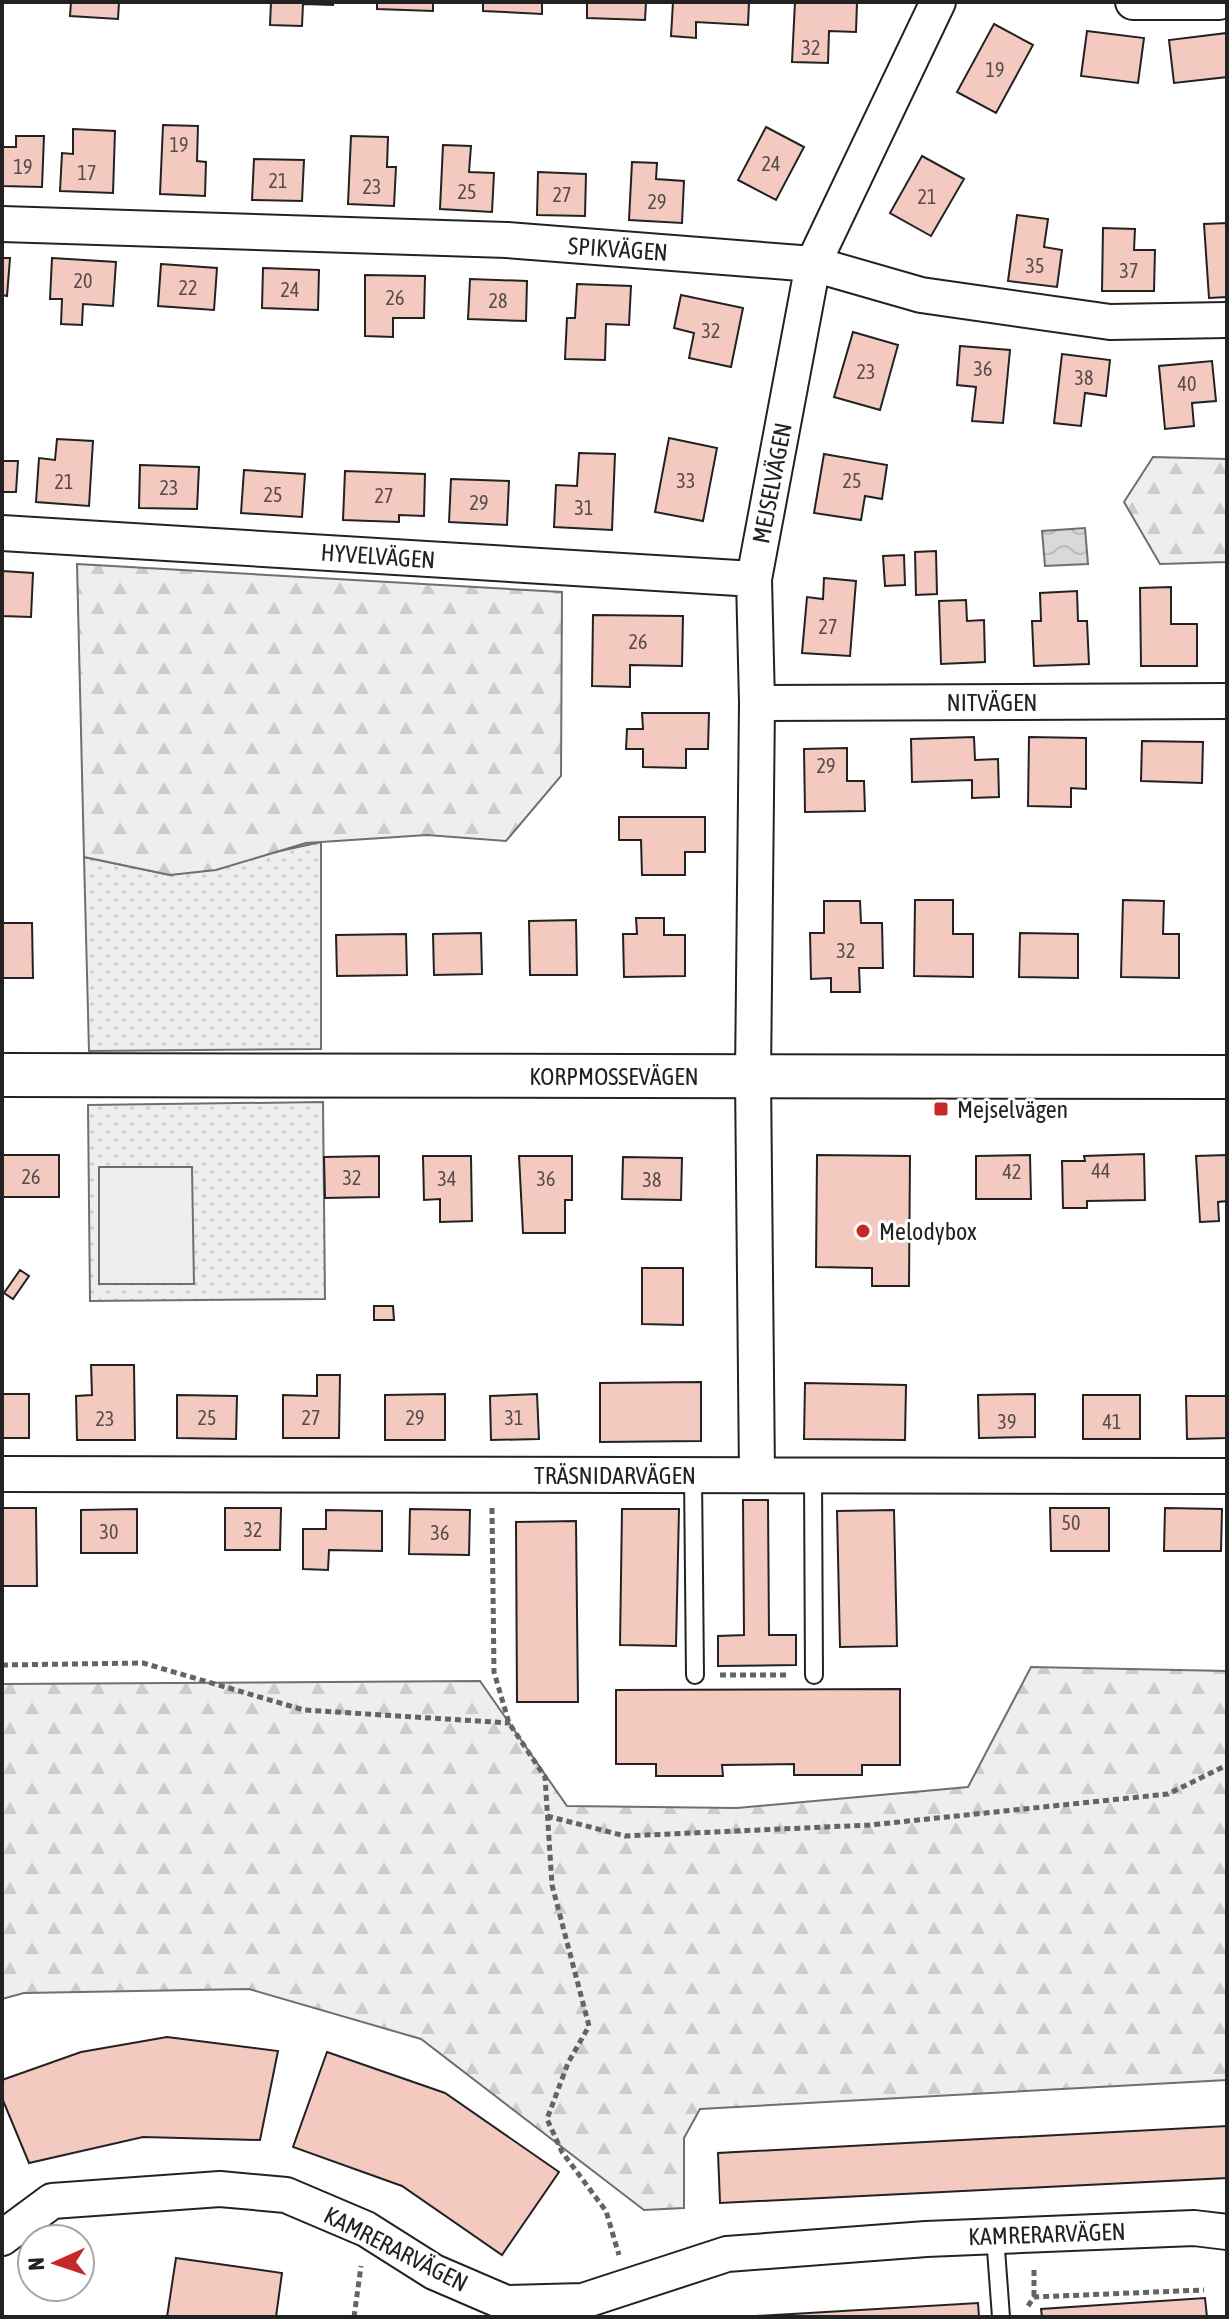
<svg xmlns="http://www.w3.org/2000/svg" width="1229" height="2319" font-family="'Asap Condensed',sans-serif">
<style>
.grass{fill:url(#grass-dots);stroke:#6f6f6f;stroke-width:2}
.forest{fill:url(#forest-firs);stroke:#6f6f6f;stroke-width:2}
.park{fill:#eee;stroke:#6f6f6f;stroke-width:2}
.water{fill:url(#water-waves);stroke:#6f6f6f;stroke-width:2}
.building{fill:#f3c9c0;stroke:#222;stroke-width:2}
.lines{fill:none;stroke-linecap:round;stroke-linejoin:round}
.service-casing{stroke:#222;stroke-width:20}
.minor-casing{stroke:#222;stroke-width:38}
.tertiary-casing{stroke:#222;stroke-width:46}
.path{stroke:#646464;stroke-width:5;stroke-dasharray:6 4;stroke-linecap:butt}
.service{stroke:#fff;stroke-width:16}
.minor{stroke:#fff;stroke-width:34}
.tertiary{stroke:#fff;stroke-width:42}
.poi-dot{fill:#c62828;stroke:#fff;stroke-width:3}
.labels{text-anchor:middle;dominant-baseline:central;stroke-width:6;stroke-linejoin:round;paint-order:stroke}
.number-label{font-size:20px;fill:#564c4a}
.street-label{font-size:24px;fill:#222;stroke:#fff}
.poi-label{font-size:24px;fill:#222;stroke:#fff;text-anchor:start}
</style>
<defs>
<pattern id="grass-dots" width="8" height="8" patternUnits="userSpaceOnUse" patternTransform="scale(2)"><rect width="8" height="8" fill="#eee"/><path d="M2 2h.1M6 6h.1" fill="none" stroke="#ccc" stroke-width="1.8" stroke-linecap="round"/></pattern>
<pattern id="forest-firs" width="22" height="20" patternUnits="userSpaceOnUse" patternTransform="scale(2)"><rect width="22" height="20" fill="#eee"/><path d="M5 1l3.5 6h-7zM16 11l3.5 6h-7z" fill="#ccc"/></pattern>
<pattern id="water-waves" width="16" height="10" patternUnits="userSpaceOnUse" patternTransform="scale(2)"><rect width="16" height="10" fill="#d9d9d9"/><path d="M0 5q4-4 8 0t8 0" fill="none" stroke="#bababa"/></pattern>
</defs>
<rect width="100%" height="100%" fill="#fff"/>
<path class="grass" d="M321,842V1049L89,1051L84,857L170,875Z
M323,1102L325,1299L90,1301L88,1105Z"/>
<path class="forest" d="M1153,457L1227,459V562L1160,564L1124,502Z
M77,564L562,592L561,776L506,841L427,835L306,843L216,870L170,875L84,857Z
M1031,1667L1227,1671V2080L700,2109L684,2138V2208L644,2210L421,2039L249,1989L24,1993L2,1999V1684L480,1681L567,1806L737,1808L968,1787Z"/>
<path class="park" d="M99,1167H192L194,1284H99Z"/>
<path class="water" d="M1085,528L1088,564L1045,566L1042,531Z"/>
<path class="building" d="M71,2H119L118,19L70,16Z
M271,2H333V5L303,4L302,26L270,25Z
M377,2H433V11L377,9Z
M483,2H542V14L483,11Z
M587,2H646L645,20L587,18Z
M673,2H749L748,25L696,22V38L671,36Z
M795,2H857L856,32L829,31L828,63L792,62Z
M994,24L1033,45L996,113L957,92Z
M1087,31L1144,38L1138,83L1081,76Z
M1227,33V77L1174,83L1169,40Z
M163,125L198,126L197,161L206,162L205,196L160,194Z
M766,127L804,147L776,200L738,180Z
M73,129L115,131L113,193L60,191L62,153L73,154Z
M16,136H44L42,187L2,186V147H16Z
M351,136L388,137L387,167H396L394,206L348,204Z
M443,145L471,146L469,172L494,173L492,212L440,209Z
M922,156L964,179L931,236L890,213Z
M254,159L304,160L302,201L252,200Z
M632,162L657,163L656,179L684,181L682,223L629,220Z
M538,172L586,174L585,216L537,215Z
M1017,215L1048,219L1044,247L1062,250L1057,287L1008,281Z
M1227,223V297L1209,298L1204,224Z
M1103,228L1135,229L1134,250H1155L1154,291H1102Z
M2,258H10L7,296L2,295Z
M52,258L116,262L113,306L83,304L82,325L61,324L62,299H50Z
M161,264L217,268L214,310L158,306Z
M263,268L319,270L318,310L262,308Z
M365,275L425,276L424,318H393V337L365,336Z
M470,279L527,281L526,321L468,319Z
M577,284L631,286L629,325L606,324L605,360L565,359L567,318H575Z
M681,295L743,308L731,367L689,358L694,333L674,328Z
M853,332L898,345L880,410L834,397Z
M960,346L1010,350L1003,423L972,421L976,387L957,385Z
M1062,354L1110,360L1106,396L1085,393L1081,426L1054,423Z
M1212,361L1216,401L1192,403L1194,426L1165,429L1159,366Z
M669,438L717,448L703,521L655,512Z
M57,439L93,441L89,506L36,502L39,458L55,460Z
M579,453L615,454L612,530L554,527L556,485L577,486Z
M824,454L887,465L882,499L865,496L861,520L814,513Z
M2,461H18L16,492H2Z
M140,465L199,467L197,509L139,508Z
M244,470L305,474L302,517L241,513Z
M345,471L425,474L424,516L399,515V522L343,520Z
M451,479L509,481L507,525L449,522Z
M936,551L937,594L916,595L915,552Z
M904,555L905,585L885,586L883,556Z
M2,571L33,573L31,617L2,616Z
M824,578L856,581L850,656L802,653L807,597L823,599Z
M1171,587V624H1197V666H1141L1140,588Z
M1077,591L1078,621H1087L1089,664L1034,666L1032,621H1041L1040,593Z
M966,600L967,621L984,620L985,662L941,664L939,601Z
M593,615L683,616L682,666L630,665V687L592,686Z
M642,713H709L708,749H686V768L643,767V749H626L627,729H643Z
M974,737L975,760L998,759L999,797L972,798V780L912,782L911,739Z
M1029,737L1086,738V789L1071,788V807L1028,806Z
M1142,741L1203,742L1202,783L1141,781Z
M847,748V781H864L865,811L805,812L804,749Z
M619,817H705V852H685V875H642L641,840H619Z
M915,900H953V934H973V977L914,976Z
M1123,900L1164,901L1163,934H1179V978L1121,977Z
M824,901H860L861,923H882L883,968H859L860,992H831V978L811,979L810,933H824Z
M636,918H664V935H685V976L624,977L623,934H637Z
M576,920L577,975H530L529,921Z
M2,923H32L33,978H2Z
M481,933L482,974L434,975L433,934Z
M1020,933L1078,934V978L1019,977Z
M406,934L407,975L337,976L336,935Z
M1144,1154L1145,1200L1087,1201V1208H1063L1062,1161H1085L1084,1156Z
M3,1155H59V1197H3Z
M817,1155L910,1156L909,1286H872V1268L816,1267Z
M1030,1155L1031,1199H976V1156Z
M1227,1155V1201L1218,1202L1219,1221L1200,1222L1196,1156Z
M379,1156V1197L325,1198L324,1157Z
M423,1156H471L472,1221L440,1222V1199L424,1200Z
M519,1156H572V1200H565V1233H523Z
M623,1157L682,1158L681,1200L622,1199Z
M642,1268H683V1325L642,1324Z
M20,1270L29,1276L13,1299L4,1293Z
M374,1306H393L394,1320H374Z
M91,1365H134L135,1440H77L76,1396L92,1395Z
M317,1375H340L339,1438H283V1395L317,1396Z
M701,1382V1441L600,1442V1383Z
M805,1383L906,1385L905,1440L804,1439Z
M2,1394H29V1438H2Z
M445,1394V1440H385V1395Z
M537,1394L539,1439L491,1440L490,1396Z
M1035,1394V1437L979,1438L978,1395Z
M177,1395L237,1396L236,1439L177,1438Z
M1083,1395H1140V1439H1083Z
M1186,1396H1227V1438L1187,1439Z
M743,1500H768L769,1635H796V1665L718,1666V1636L744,1635Z
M2,1508H36L37,1586H2Z
M225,1508H281L280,1550H225Z
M1050,1508H1109V1551H1051Z
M1165,1508L1222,1509L1221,1551H1164Z
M137,1509V1553H81V1510Z
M410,1509L470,1510L469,1555L409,1554Z
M622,1509H679L676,1646L620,1645Z
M326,1510L382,1511V1551L329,1550L328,1570L303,1569V1529H326Z
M894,1510L897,1646L840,1647L837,1511Z
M576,1521L578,1702H517L516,1522Z
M900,1689V1765H862V1775H794V1764L722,1765L723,1776H656V1764H616V1690Z
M167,2037L278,2051L260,2140L143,2137L29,2163L2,2098V2080L81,2052Z
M327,2052L445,2093L559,2172L502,2255L402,2186L293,2147Z
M1227,2126V2178L720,2203L718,2153Z
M176,2258L282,2273L276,2317H167Z
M1205,2298L1207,2317H1042L1041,2309Z
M978,2303L979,2317H739Z"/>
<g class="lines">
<defs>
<path id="service" d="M693,1475L695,1675
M813,1476L814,1675
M995,2236L1001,2317"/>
<path id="minor" d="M1133,2H1219
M2,224L507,240L813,264L921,295L1110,322L1227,320
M2,533L754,579
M757,703L1227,701
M2,1474L1227,1476
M757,1475L753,1076L757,703L754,579L813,264L938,2
M2,2238L52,2201L220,2189L286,2195L366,2229L434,2272L506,2303L583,2301L727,2254L926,2239L1194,2228L1227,2232"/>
<path id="tertiary" d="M2,1075L1227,1077"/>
</defs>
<use href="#service" class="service-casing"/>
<use href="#minor" class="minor-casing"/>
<use href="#tertiary" class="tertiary-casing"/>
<path class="path" d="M492,1508L494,1672L509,1723L545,1777L552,1885L589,2026L568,2063L547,2119L562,2152L606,2211L619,2255
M2,1665L143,1663L304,1710L509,1723
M720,1675H790
M547,1816L625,1836L870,1825L1168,1794L1227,1765
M1034,2270V2297
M1028,2306L1034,2297L1204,2290
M354,2317L361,2266"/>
<use href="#service" class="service"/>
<use href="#minor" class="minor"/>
<use href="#tertiary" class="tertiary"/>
</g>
<g class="poi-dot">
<rect x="933" y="1101" width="16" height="16" rx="4"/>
<circle cx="863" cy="1231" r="8"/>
</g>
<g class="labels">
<g class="number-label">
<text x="811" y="47">32</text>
<text x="995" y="69">19</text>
<text x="179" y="144">19</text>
<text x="771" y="163">24</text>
<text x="23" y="166">19</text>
<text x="87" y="172">17</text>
<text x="278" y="180">21</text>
<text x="372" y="186">23</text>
<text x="467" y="191">25</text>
<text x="562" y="194">27</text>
<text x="927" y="196">21</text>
<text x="657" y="201">29</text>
<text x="1035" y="265">35</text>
<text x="1129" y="270">37</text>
<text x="83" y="280">20</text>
<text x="188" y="287">22</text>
<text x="290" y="289">24</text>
<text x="395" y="297">26</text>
<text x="498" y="300">28</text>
<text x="711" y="330">32</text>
<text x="983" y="368">36</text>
<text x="866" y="371">23</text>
<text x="1084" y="377">38</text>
<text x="1187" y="383">40</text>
<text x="686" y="480">33</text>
<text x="852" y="480">25</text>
<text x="64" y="481">21</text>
<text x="169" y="487">23</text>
<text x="273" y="494">25</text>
<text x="384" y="495">27</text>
<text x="479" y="502">29</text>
<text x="584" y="507">31</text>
<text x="828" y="626">27</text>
<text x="638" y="641">26</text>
<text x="826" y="765">29</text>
<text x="846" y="950">32</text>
<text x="1101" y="1170">44</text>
<text x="1012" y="1171">42</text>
<text x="31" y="1176">26</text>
<text x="352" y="1177">32</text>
<text x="447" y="1178">34</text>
<text x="546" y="1178">36</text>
<text x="652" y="1179">38</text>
<text x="207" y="1417">25</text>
<text x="311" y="1417">27</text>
<text x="415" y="1417">29</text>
<text x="514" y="1417">31</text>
<text x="105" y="1418">23</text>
<text x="1007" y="1421">39</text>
<text x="1112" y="1421">41</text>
<text x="1071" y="1522">50</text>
<text x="253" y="1529">32</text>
<text x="109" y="1531">30</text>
<text x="440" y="1532">36</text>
</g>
<g class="street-label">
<text transform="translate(618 249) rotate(4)">SPIKVÄGEN</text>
<text transform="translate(772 483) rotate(-79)">MEJSELVÄGEN</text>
<text transform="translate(378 556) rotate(4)">HYVELVÄGEN</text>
<text x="992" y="702">NITVÄGEN</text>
<text x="614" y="1076">KORPMOSSEVÄGEN</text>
<text x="615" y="1475">TRÄSNIDARVÄGEN</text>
<text transform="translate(1047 2234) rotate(-2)">KAMRERARVÄGEN</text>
<text transform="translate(396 2249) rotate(27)">KAMRERARVÄGEN</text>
</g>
<g class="poi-label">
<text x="957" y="1109">Mejselvägen</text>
<text x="879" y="1231">Melodybox</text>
</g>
</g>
<rect width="1229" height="2319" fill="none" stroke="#222222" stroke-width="8"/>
<g transform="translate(56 2263) rotate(267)"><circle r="38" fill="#ffffff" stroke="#a7a7a7" stroke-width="2"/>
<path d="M0-6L14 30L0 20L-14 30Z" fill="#c62828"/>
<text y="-12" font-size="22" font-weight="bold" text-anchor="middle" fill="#222222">N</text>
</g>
</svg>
